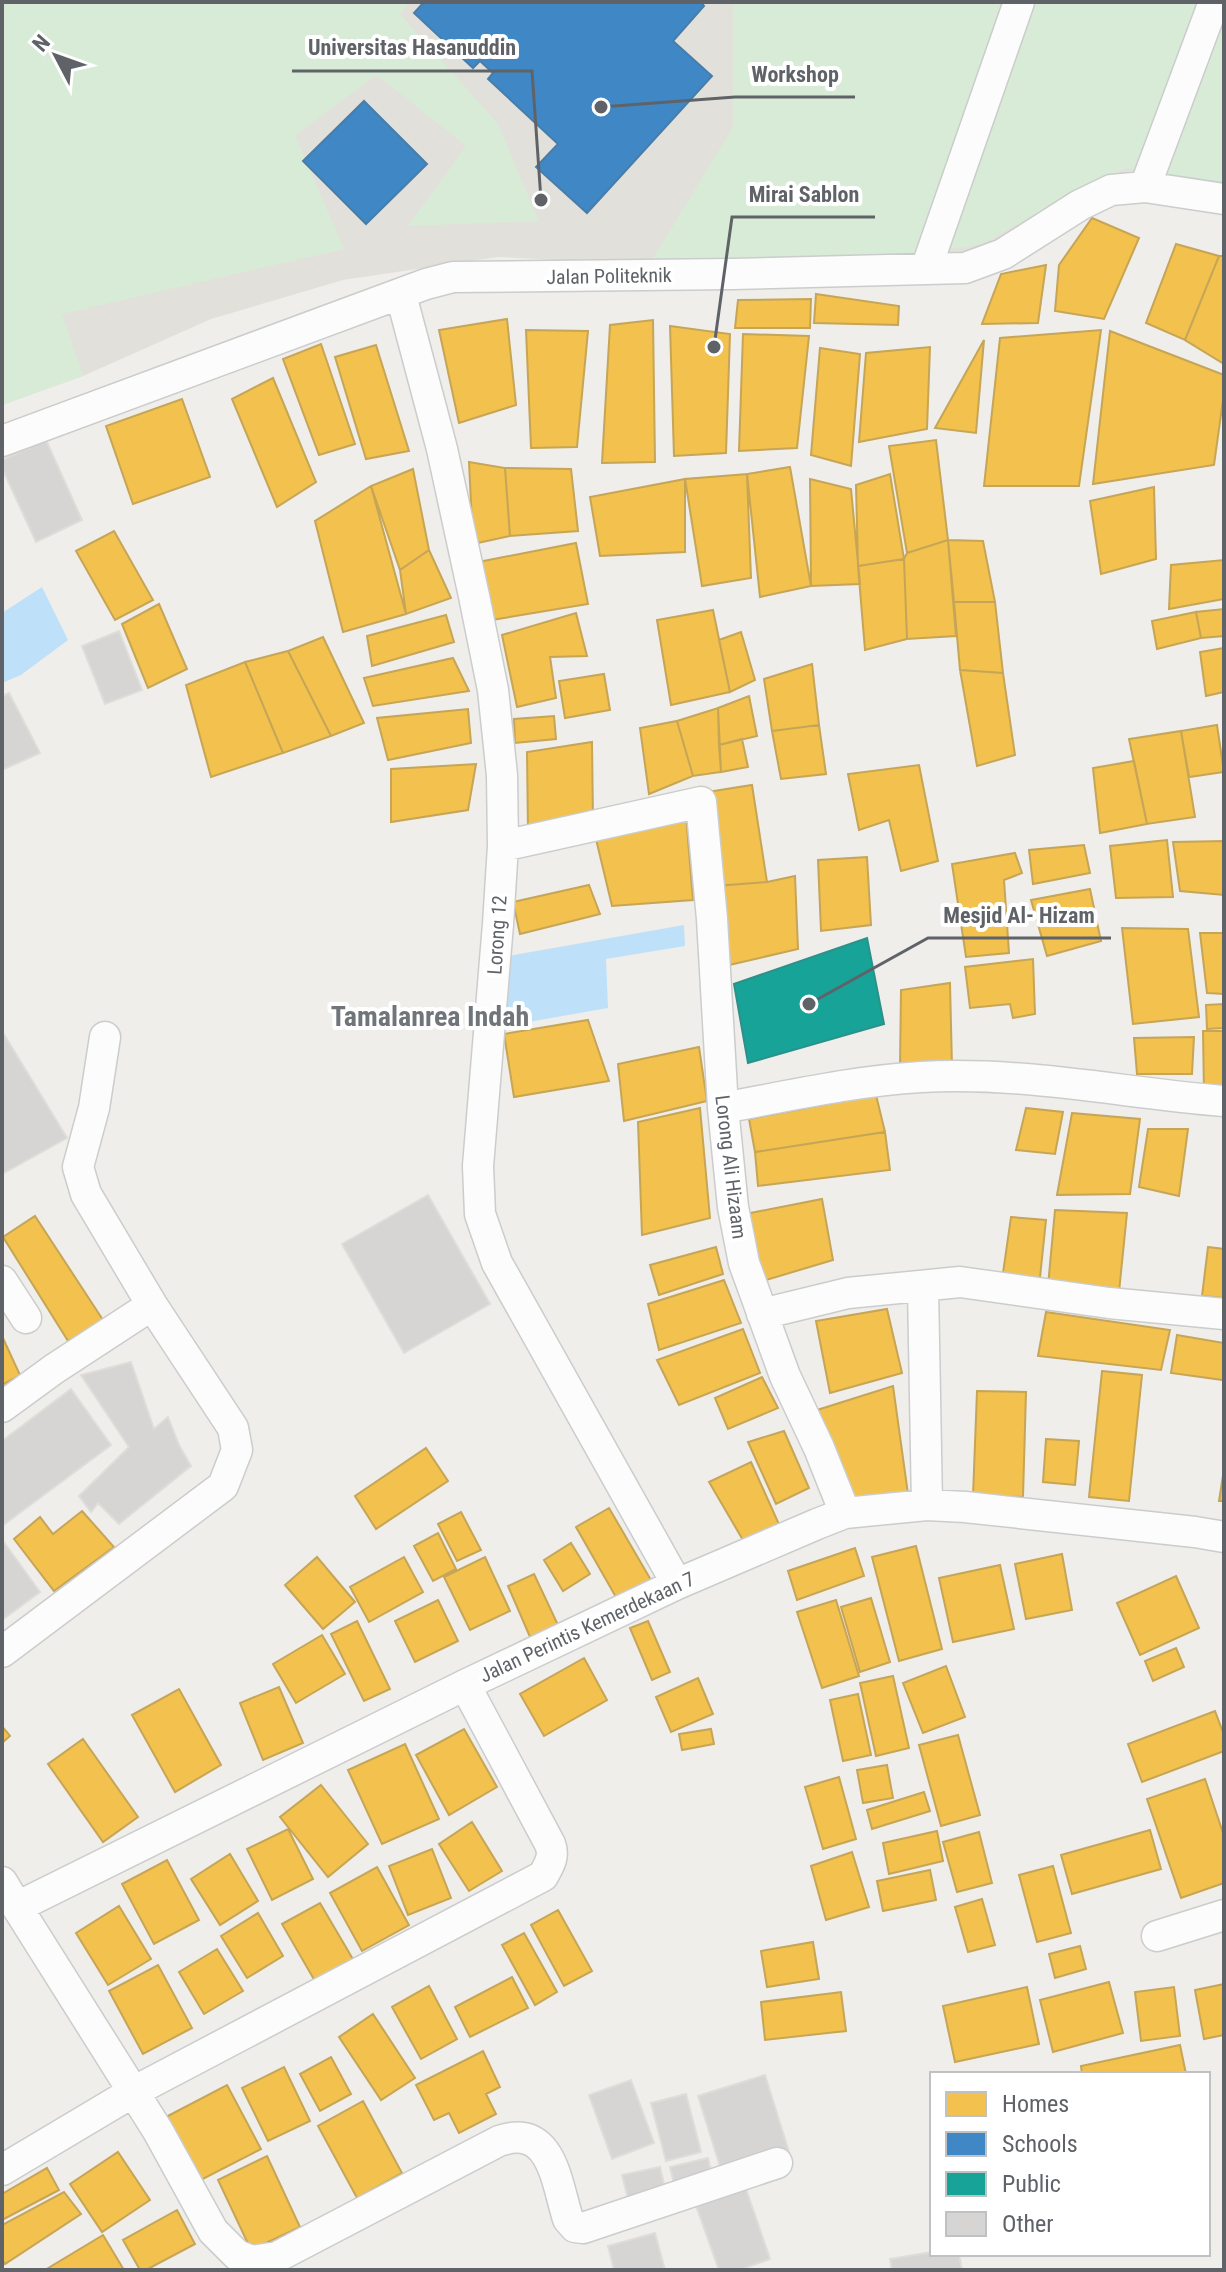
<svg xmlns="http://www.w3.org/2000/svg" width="1226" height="2272" font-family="'Roboto Condensed',sans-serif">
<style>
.education{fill:#e2e0da}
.green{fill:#d8ebd6}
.water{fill:#bfe0f9}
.homes{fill:#f2c14e;stroke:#c6a556;stroke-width:2}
.schools{fill:#3f88c5;stroke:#497da9;stroke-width:2}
.public{fill:#17a398;stroke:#2d908a;stroke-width:2}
.building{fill:#d6d5d3;stroke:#deddd9;stroke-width:2}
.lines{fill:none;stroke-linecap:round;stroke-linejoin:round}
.street-casing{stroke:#cbcccc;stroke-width:33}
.street{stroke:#fdfcfc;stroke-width:30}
.labels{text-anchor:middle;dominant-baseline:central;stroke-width:8;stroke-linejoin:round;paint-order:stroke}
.street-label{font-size:20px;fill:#5f6368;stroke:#fff}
.district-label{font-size:28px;font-weight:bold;fill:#70757a;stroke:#fff}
.leader{fill:none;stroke:#5f6368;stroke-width:3}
.callout-dot{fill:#5f6368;stroke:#fff;stroke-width:3}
.callout-label{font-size:22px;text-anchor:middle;font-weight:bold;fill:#5f6368;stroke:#fff;stroke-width:8;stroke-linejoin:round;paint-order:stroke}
</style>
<rect width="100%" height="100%" fill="#efeeea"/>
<path class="education" d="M2,2H1224L1134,176L990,246L930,259L711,268L498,257L343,280L211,319L83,376L2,405Z"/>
<path class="green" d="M2,2H410L400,14L498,124L539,221L408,226L466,146L377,75L295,135L344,249L62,314L83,376L2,405Z
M733,2H1224V186L1127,168L1049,206L983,244L869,262H651L733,127Z"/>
<path class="water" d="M42,587L68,640L21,675L2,683V613Z
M684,925L685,946L606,959L608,1008L500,1027L502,957Z"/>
<path class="homes" d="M1092,218L1139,238L1104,319L1055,311L1059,265Z
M1176,244L1219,256L1185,340L1146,323Z
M1219,256H1224V364L1185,340Z
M1046,265L1038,323L982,324L1001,274Z
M816,294L899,306L898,325L814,323Z
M811,299L810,328H735L738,300Z
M507,319L516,405L459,423L439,330Z
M653,320L655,462L602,463L610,325Z
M670,326L730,334L726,453L674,456Z
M526,330L588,331L577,447L531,448Z
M1101,330L1079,486H984L1000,338Z
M1110,331L1224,375V393L1214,465L1093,484Z
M743,334L809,336L797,448L739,451Z
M984,340L976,433L935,428Z
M321,344L355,444L319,455L283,359Z
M376,345L409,451L366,459L335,357Z
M930,347L927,429L859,442L866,353Z
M820,348L860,354L851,466L811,455Z
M273,378L316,482L277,507L232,399Z
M182,399L210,477L133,504L106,426Z
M936,440L948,540L907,553L889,446Z
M469,462L505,468L510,536L473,544Z
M790,467L811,586L760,597L747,474Z
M505,468L571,469L578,531L510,536Z
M413,469L429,550L400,570L371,486Z
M747,474L751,578L702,586L685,479Z
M890,474L904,559L858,566L856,485Z
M685,479V552L600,556L590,497Z
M810,479L851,489L860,584L811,586Z
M371,486L406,614L343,632L315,521Z
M1154,487L1156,559L1101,574L1090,501Z
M114,531L153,600L115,620L76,551Z
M948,540L956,636L907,639L904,559L907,553Z
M948,540L983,541L995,602H954Z
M576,543L588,604L486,621L478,562Z
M429,550L451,598L406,614L400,570Z
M904,559L907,639L865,650L858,566Z
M1224,560V599L1169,609L1171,565Z
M954,602H995L1003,673L960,670Z
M159,604L187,669L148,688L122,624Z
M1224,609V636L1201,638L1196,612Z
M713,610L730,692L671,705L657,620Z
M1196,612L1201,638L1157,649L1152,621Z
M576,613L587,656L550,657L556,698L517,707L502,635Z
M446,615L454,642L372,666L367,636Z
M741,632L755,680L730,692L719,640Z
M323,637L364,723L331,736L288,651Z
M1224,648V692L1206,696L1200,652Z
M288,651L331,736L283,753L245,662Z
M453,658L469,691L373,706L364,678Z
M245,662L283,753L211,777L186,685Z
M812,664L819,725L772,731L764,679Z
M960,670L1003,673L1015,755L977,766Z
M604,674L610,710L565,718L559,681Z
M749,696L757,736L719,745L718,708Z
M718,708L721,772L693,776L677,721Z
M468,709L471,743L388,760L377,718Z
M554,716L556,739L515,743L514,719Z
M677,721L693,776L649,794L640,728Z
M819,725L826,774L781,779L772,731Z
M1217,725L1224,772L1189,777L1181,731Z
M1181,731L1195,817L1147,824L1129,739Z
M742,739L748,767L721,772L719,745Z
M592,742L593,820L528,831L527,752Z
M1134,761L1147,824L1100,833L1093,768Z
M476,764L468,810L391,822V769Z
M919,765L938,861L901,871L889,820L859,830L848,774Z
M752,785L767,882L716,886L707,792Z
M686,816L693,900L612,906L595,835Z
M1167,840L1173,897L1116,898L1110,846Z
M1224,841V895L1180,891L1173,842Z
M1084,845L1090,873L1033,884L1029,850Z
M1015,853L1022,873L1004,880L1009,953L966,957L952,864Z
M867,857L871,925L821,931L818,860Z
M795,876L798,949L725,966L716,886L767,882Z
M589,885L600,914L520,934L513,902Z
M1090,889L1101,941L1047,956L1031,900Z
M1122,928L1188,929L1199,1017L1133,1024Z
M1200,933H1224V994L1207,993Z
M1033,959L1035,1014L1013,1018L1010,1004L970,1008L965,967Z
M950,983L952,1067H900L901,990Z
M1224,1004V1028L1207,1029L1206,1005Z
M588,1020L609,1081L514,1097L504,1034Z
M1203,1031H1224V1094H1204Z
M1194,1037L1192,1074H1137L1134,1038Z
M699,1047L707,1101L624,1121L618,1064Z
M876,1095L885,1132L755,1152L749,1119Z
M700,1108L710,1218L642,1235L638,1122Z
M1026,1108L1063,1112L1055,1154L1016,1150Z
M1072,1113L1140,1119L1130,1194L1057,1195Z
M1148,1129H1188L1179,1196L1139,1187Z
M885,1132L890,1170L758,1186L755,1152Z
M822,1199L833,1260L756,1283L745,1214Z
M1055,1210L1127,1213L1119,1292L1048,1286Z
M35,1216L105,1323L68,1341L3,1237Z
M1011,1217L1046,1220L1039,1287L1002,1280Z
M716,1247L723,1274L659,1295L650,1265Z
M1208,1247L1224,1249V1298L1202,1296Z
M724,1280L741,1323L659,1350L648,1304Z
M887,1309L902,1373L830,1393L816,1321Z
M1046,1312L1170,1330L1161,1370L1038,1356Z
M743,1329L760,1373L679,1405L657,1360Z
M1177,1335L1224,1343L1223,1380L1171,1373Z
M2,1336L20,1375L2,1385Z
M1102,1371L1142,1375L1129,1501L1089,1497Z
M762,1377L778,1408L728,1429L715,1398Z
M893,1386L908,1494L845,1500L814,1411Z
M977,1391L1026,1392L1023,1497L973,1496Z
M784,1431L809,1488L776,1504L748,1442Z
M1046,1439L1079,1441L1075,1485L1043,1482Z
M426,1448L448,1481L376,1529L355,1496Z
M751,1462L782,1531L747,1547L709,1482Z
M1224,1469V1501H1219Z
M609,1508L651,1580L617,1599L576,1527Z
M82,1511L114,1547L54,1591L14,1539L40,1517L53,1534Z
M461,1512L481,1550L457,1561L438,1524Z
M438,1533L456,1569L433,1581L414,1546Z
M571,1543L590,1574L563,1591L544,1560Z
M916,1546L942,1649L899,1661L872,1557Z
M855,1548L864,1576L797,1600L788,1571Z
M1062,1554L1072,1610L1026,1619L1015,1564Z
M317,1557L355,1602L323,1629L285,1585Z
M404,1557L423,1592L369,1622L350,1587Z
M485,1557L510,1611L470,1630L444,1577Z
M1000,1565L1014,1629L953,1642L939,1578Z
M534,1574L558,1625L530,1637L508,1586Z
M1176,1576L1199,1628L1140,1655L1117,1603Z
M871,1598L890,1662L860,1672L841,1607Z
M438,1600L458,1641L415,1662L395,1621Z
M836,1600L859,1676L822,1688L797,1612Z
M357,1621L390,1689L364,1701L331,1634Z
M648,1621L670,1672L652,1680L630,1628Z
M322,1635L345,1674L296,1703L273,1664Z
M1176,1648L1184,1667L1153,1681L1145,1661Z
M584,1658L607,1700L544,1736L520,1694Z
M946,1666L965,1717L923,1733L903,1683Z
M893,1676L909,1748L876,1756L860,1683Z
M698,1678L713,1714L671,1732L656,1697Z
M279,1687L303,1743L263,1760L240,1703Z
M179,1689L221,1765L175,1792L132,1715Z
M858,1694L871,1755L843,1761L830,1700Z
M1215,1711L1224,1735V1751L1142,1782L1128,1744Z
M2,1726L10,1736L2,1743Z
M464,1729L497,1787L449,1815L416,1755Z
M711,1729L714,1744L682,1750L679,1734Z
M958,1735L980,1815L941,1826L919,1745Z
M83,1739L138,1817L103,1842L48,1764Z
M405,1744L439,1819L382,1844L348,1770Z
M887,1765L893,1798L863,1803L857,1770Z
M839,1777L856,1839L823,1849L805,1787Z
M1205,1779L1224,1836V1883L1181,1898L1147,1799Z
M321,1785L368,1844L328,1877L280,1817Z
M924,1792L930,1811L872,1829L867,1810Z
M472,1822L502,1871L469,1891L439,1844Z
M288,1829L313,1879L272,1900L247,1849Z
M1150,1830L1161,1869L1072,1894L1061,1855Z
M937,1831L943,1861L889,1874L883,1843Z
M979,1832L992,1883L957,1892L943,1842Z
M432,1849L451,1898L408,1915L389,1866Z
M852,1852L869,1907L826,1920L811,1866Z
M230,1854L258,1901L220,1925L191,1879Z
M167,1860L199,1920L154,1944L122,1884Z
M1053,1866L1071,1933L1037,1942L1019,1875Z
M377,1867L409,1925L362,1951L330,1893Z
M930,1870L936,1900L883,1911L877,1881Z
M982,1899L995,1945L968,1952L955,1907Z
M320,1903L354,1961L316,1983L282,1924Z
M119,1906L151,1959L108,1985L76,1933Z
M558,1910L592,1971L564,1986L531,1925Z
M258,1913L283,1956L247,1978L221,1936Z
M524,1933L557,1992L535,2005L502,1945Z
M813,1942L819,1979L767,1987L761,1951Z
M1080,1946L1086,1969L1055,1978L1049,1954Z
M217,1949L243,1991L204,2014L179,1972Z
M158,1965L192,2028L143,2054L109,1991Z
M512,1977L528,2008L470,2037L455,2007Z
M1109,1982L1123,2033L1053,2052L1040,2000Z
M1224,1984V2035L1204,2039L1195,1990Z
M429,1986L457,2039L421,2059L392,2007Z
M1027,1987L1039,2044L955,2062L943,2006Z
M1174,1987L1180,2036L1141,2041L1135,1992Z
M841,1992L846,2031L765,2040L761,2002Z
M373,2014L415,2078L381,2100L339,2037Z
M1180,2045L1186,2074H1082L1081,2066Z
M483,2051L500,2087L486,2094L496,2114L459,2133L449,2113L434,2120L416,2085Z
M331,2057L351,2094L320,2111L300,2074Z
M284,2067L310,2121L268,2141L242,2088Z
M227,2085L261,2149L197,2182L164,2118Z
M363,2101L402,2173L357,2198L318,2126Z
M118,2152L150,2200L102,2232L70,2184Z
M267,2156L300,2227L251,2250L218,2180Z
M47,2168L59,2190L2,2220V2194Z
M64,2192L81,2214L5,2264L2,2259V2225Z
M177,2210L195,2244L146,2270H140L123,2240Z
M103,2235L124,2270H45Z"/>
<path class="schools" d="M424,2H701L704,6L673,41L712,76L587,213L536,167L558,144L488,79L493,73L480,61L473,68L414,13Z
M364,101L427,164L366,224L303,161Z"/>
<path class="public" d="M867,938L884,1024L748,1063L734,984Z"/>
<path class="building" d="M46,440L82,520L36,542L2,468V460Z
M119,631L142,690L105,704L82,646Z
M9,693L40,753L2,770V696Z
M2,1031L67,1138L2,1174Z
M428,1195L490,1304L404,1353L342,1244Z
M131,1362L154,1429L168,1417L179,1445L191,1466L119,1524L98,1503L91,1512L79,1496L129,1447L81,1375Z
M71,1389L111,1445L2,1526V1441Z
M3,1541L40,1592L2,1620V1541Z
M765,2075L790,2155L723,2176L698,2096Z
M631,2080L654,2143L612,2159L589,2095Z
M686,2094L701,2152L666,2161L651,2103Z
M708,2158L713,2179L675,2188L670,2167Z
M660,2167L667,2197L630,2206L622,2175Z
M744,2183L770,2259L739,2270H719L694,2200Z
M655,2233L665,2270H614L608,2246Z
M932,2252V2254H959L962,2270H892L890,2259Z"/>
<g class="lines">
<defs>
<path id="street" d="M1145,187L1214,2
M926,269L1019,2
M401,295L442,449L474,596L493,690L502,775L503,846L498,924L478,1166L480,1214L497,1263L677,1584
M2,441L426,284L453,277L732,274L965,268L1003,254L1080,205L1111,190L1145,187L1224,199
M503,846L701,802L712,919L723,1108L733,1207L744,1263L785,1376L819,1448L845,1513
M723,1108C788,1096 854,1081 921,1077C1022,1071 1124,1093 1224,1101
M2,1281L26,1318
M923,1287L927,1505
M762,1314L848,1293L960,1282L1109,1303L1224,1314
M2,1407L54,1369L152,1305
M2,1652L223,1486L237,1450L233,1428L152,1305L86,1194L78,1167L94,1108L105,1037
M2,1882L17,1907L465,1685L677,1584L817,1524L845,1513L927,1505L965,1507L1195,1532L1224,1537
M17,1907L158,2131L213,2231L237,2255L252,2261L277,2257L499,2141C552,2123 556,2181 568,2219L575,2227L583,2228L777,2163
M1157,1936L1224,1915
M2,2170L133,2092L543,1876C549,1865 555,1857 550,1844L465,1685"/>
</defs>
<use href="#street" class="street-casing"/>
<use href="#street" class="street"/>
</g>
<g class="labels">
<g class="street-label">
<text transform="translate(609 276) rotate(-1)">Jalan Politeknik</text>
<text transform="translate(497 935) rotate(-86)">Lorong 12</text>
<text transform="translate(731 1167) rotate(83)">Lorong Ali Hizaam</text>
<text transform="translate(587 1627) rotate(-25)">Jalan Perintis Kemerdekaan 7</text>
</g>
<g class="district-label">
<text x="430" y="1016">Tamalanrea Indah</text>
</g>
</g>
<path class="leader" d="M541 200L532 71H292M601 107L735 97H855M714 347L732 217H875M809 1004L928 938H1111"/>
<g class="callout-dot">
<circle cx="541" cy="200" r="8"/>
<circle cx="601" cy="107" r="8"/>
<circle cx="714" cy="347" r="8"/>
<circle cx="809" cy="1004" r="8"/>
</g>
<g class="callout-label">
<text x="412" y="55">Universitas Hasanuddin</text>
<text x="795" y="82">Workshop</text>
<text x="804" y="202">Mirai Sablon</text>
<text x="1019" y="923">Mesjid Al- Hizam</text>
</g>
<rect width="1226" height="2272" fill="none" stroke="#5f6368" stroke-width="8"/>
<rect x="930" y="2072" width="280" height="184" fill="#ffffff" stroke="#bfc1c3" stroke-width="2"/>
<rect x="946" y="2092" width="40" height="24" fill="#f2c14e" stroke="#bfc1c3" stroke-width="2"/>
<text x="1002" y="2112" font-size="24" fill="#5f6368">Homes</text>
<rect x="946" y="2132" width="40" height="24" fill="#3f88c5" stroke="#bfc1c3" stroke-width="2"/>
<text x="1002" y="2152" font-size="24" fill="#5f6368">Schools</text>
<rect x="946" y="2172" width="40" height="24" fill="#17a398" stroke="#bfc1c3" stroke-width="2"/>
<text x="1002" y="2192" font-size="24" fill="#5f6368">Public</text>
<rect x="946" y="2212" width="40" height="24" fill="#d6d5d3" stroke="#bfc1c3" stroke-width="2"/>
<text x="1002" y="2232" font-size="24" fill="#5f6368">Other</text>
<g transform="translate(56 56) rotate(311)" stroke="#ffffff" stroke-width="6" paint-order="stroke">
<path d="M0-6L14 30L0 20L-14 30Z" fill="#5f6368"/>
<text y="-12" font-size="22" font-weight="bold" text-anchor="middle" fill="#5f6368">N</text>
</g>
</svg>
